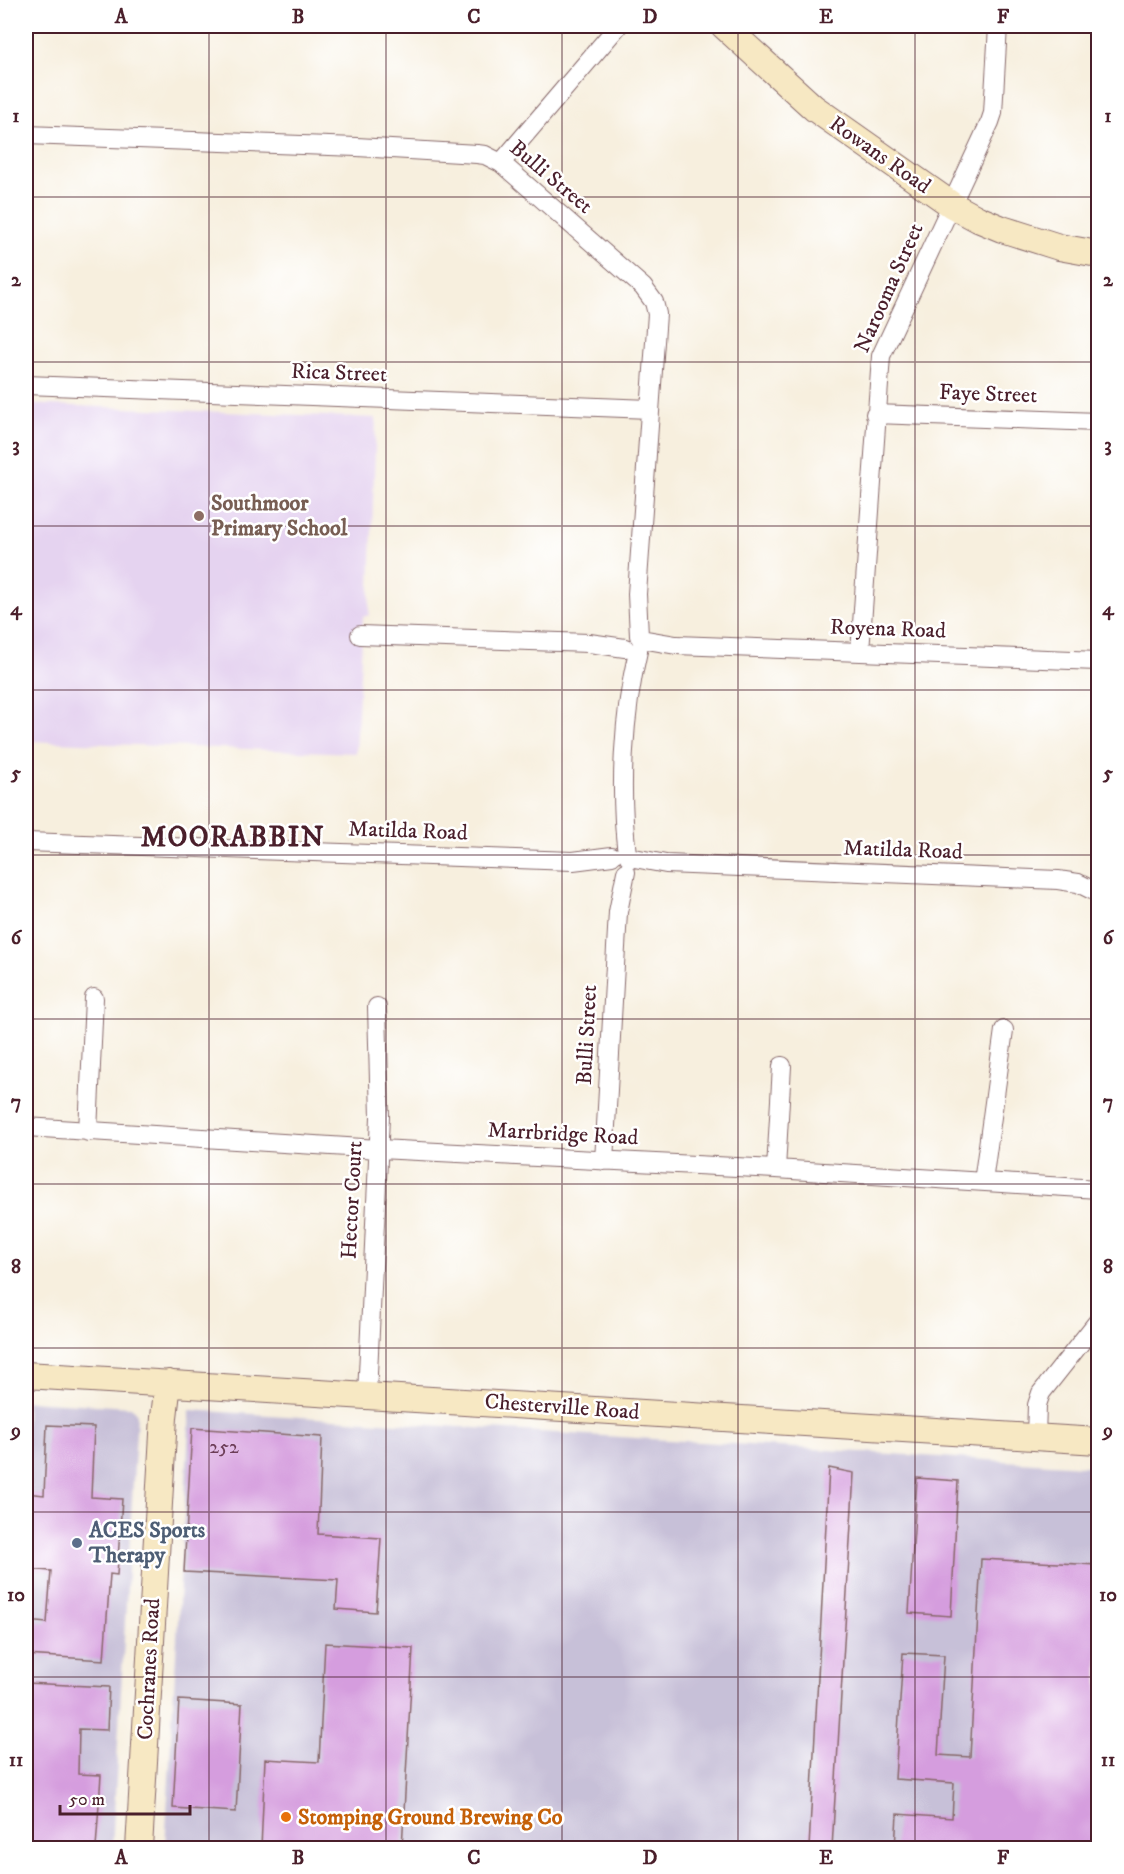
<svg xmlns="http://www.w3.org/2000/svg" width="1124" height="1874" font-family="'IM FELL DW Pica',serif">
<style>
.built{fill:#e5d3f0}
.industrial{fill:#c7c0d8}
.building{fill:#d59dde}
.lines{fill:none;stroke-linecap:round;stroke-linejoin:round}
.street-casing{stroke:#87686a;stroke-width:20}
.secondary-casing{stroke:#87686a;stroke-width:28}
.street{stroke:#fff;stroke-width:18}
.secondary{stroke:#f7e8c3;stroke-width:26}
.grid{fill:none;stroke:#4a1f2b;stroke-width:1.5;stroke-opacity:0.55}
.education-dot{fill:#8d6e63;stroke:#fff;stroke-width:2}
.service-dot{fill:#5c6f8a;stroke:#fff;stroke-width:2}
.food-dot{fill:#e8710a;stroke:#fff;stroke-width:2}
.labels{text-anchor:middle;dominant-baseline:central;stroke-width:5;stroke-linejoin:round;paint-order:stroke}
.number-label{font-size:20px;fill:#6d3e58}
.street-label{font-size:22px;fill:#4a1f2b;stroke:#fff}
.education-label{font-size:22px;font-weight:bold;fill:#785e54;stroke:#fff;text-anchor:start}
.service-label{font-size:22px;font-weight:bold;fill:#4e5e75;stroke:#fff;text-anchor:start}
.food-label{font-size:22px;font-weight:bold;fill:#c56008;stroke:#fff;text-anchor:start}
.district-label{font-size:28px;font-weight:bold;letter-spacing:1.5px;fill:#4a1f2b;stroke:#fff}
.neatline{fill:none;stroke:#4a1f2b;stroke-width:2}
.grid-label{font-size:20px;text-anchor:middle;font-weight:bold;fill:#4a1f2b}
</style>
<rect width="100%" height="100%" fill="#fff"/>
<filter id="ink" filterUnits="userSpaceOnUse"><feTurbulence type="fractalNoise" baseFrequency=".0167" numOctaves="2"/><feDisplacementMap in="SourceGraphic" scale="12" xChannelSelector="R" yChannelSelector="G"/><feConvolveMatrix kernelMatrix="1 2 1 2 8 2 1 2 1" color-interpolation-filters="sRGB"/></filter>
<filter id="wash" filterUnits="userSpaceOnUse"><feTurbulence type="fractalNoise" baseFrequency=".008" numOctaves="4" result="noise"/><feDisplacementMap in="SourceGraphic" scale="24" xChannelSelector="R" yChannelSelector="G"/><feGaussianBlur stdDeviation="1.35" result="paint"/><feColorMatrix in="noise" values="0 0 0 0 0 0 0 0 0 0 0 0 0 0 0 0 0 1.4 0 .05"/><feComposite in="paint" operator="in"/></filter>
<g filter="url(#wash)">
<rect width="100%" height="100%" fill="#f7efde"/>
<path class="built" d="M26,404L376,418L369,615L363,617L356,753L26,741Z"/>
<path class="industrial" d="M26,1401L131,1407L137,1414L112,1848H26Z
M190,1410L1098,1467V1848H165Z"/>
<g id="blocks">
<path class="building" d="M47,1425L94,1427L91,1497L122,1499L117,1575L110,1574L104,1660L26,1655V1621L47,1623L51,1571L26,1569V1493L44,1495Z
M192,1428L322,1437L318,1534L381,1538L376,1612L336,1609L338,1580L184,1572Z
M829,1468L854,1473L832,1848H809Z
M917,1478L958,1481L951,1616L909,1613Z
M981,1559L1098,1565V1792L1097,1827H1098V1848H895L897,1814L952,1818L954,1783L895,1779L903,1653L944,1655L938,1755L970,1757Z
M325,1643L413,1648L402,1848H261L265,1759L319,1762Z
M26,1683L109,1687L107,1730L79,1729L78,1774L101,1775L96,1848H26Z
M179,1700L242,1704L236,1812L173,1808Z"/>
</g>
</g>
<g filter="url(#ink)">
<use href="#blocks" fill-opacity="0" stroke="#87686a" stroke-width="1.5"/>
<g class="lines">
<defs>
<path id="street" d="M26,135L357,147L477,154L485,155L501,163L643,287L654,302L657,314L637,594L639,636
M501,163L618,26
M26,385L650,409
M875,414L1098,422
M360,635L589,643L625,648
M641,639L676,645L1098,661
M860,652L881,356L990,122L993,113L998,26
M26,842L573,861L612,856
M627,854C619,789 623,715 638,651
M629,857L666,864L1058,880L1078,883L1098,893
M26,1127L379,1149L776,1169L1098,1189
M88,1132L94,998
M604,1161L618,912L626,872
M776,1169L782,1066
M983,1182L1004,1030
M367,1395L380,1117L377,1007
M1036,1437L1037,1405L1041,1393L1098,1321"/>
<path id="secondary" d="M724,26L814,108L952,205L978,219L1002,229L1059,247L1098,254
M26,1375L1098,1441
M139,1848L164,1417L168,1383"/>
</defs>
<use href="#street" class="street-casing"/>
<use href="#secondary" class="secondary-casing"/>
<use href="#street" class="street"/>
<use href="#secondary" class="secondary"/>
</g>
</g>
<path class="grid" d="M209,26V1848M386,26V1848M562,26V1848M738,26V1848M915,26V1848M26,197H1098M26,362H1098M26,526H1098M26,690H1098M26,855H1098M26,1019H1098M26,1184H1098M26,1348H1098M26,1512H1098M26,1677H1098"/>
<circle class="education-dot" cx="199" cy="516" r="6"/>
<circle class="service-dot" cx="77" cy="1543" r="6"/>
<circle class="food-dot" cx="286" cy="1817" r="6"/>
<g class="labels">
<g class="number-label">
<text x="224" y="1447">252</text>
</g>
<g class="street-label">
<text transform="translate(880 155) rotate(35)">Rowans Road</text>
<text transform="translate(551 177) rotate(40)">Bulli Street</text>
<text transform="translate(889 288) rotate(-66)">Narooma Street</text>
<text transform="translate(339 373) rotate(2)">Rica Street</text>
<text transform="translate(988 394) rotate(2)">Faye Street</text>
<text transform="translate(888 629) rotate(2)">Royena Road</text>
<text transform="translate(408 831) rotate(2)">Matilda Road</text>
<text transform="translate(903 850) rotate(2)">Matilda Road</text>
<text transform="translate(587 1035) rotate(-87)">Bulli Street</text>
<text transform="translate(563 1134) rotate(3)">Marrbridge Road</text>
<text transform="translate(352 1200) rotate(-87)">Hector Court</text>
<text transform="translate(562 1407) rotate(4)">Chesterville Road</text>
<text transform="translate(149 1669) rotate(-87)">Cochranes Road</text>
</g>
<g class="education-label">
<text x="211" y="503">Southmoor<tspan x="211" dy="25">Primary School</tspan></text>
</g>
<g class="service-label">
<text x="89" y="1530">ACES Sports<tspan x="89" dy="25">Therapy</tspan></text>
</g>
<g class="food-label">
<text x="298" y="1817">Stomping Ground Brewing Co</text>
</g>
<g class="district-label">
<text x="233" y="837">MOORABBIN</text>
</g>
</g>
<rect width="1124" height="1874" fill="none" stroke="#fff" stroke-width="66"/>
<path d="M60 1805v9h130v-9" fill="none" stroke="#4a1f2b" stroke-width="3"/>
<text x="69" y="1805" font-size="18" fill="#4a1f2b" stroke="#ffffff" stroke-width="4.5" paint-order="stroke">50 m</text>
<rect x="33" y="33" width="1058" height="1808" class="neatline"/>
<g class="grid-label">
<text x="121" y="23">A</text>
<text x="298" y="23">B</text>
<text x="474" y="23">C</text>
<text x="650" y="23">D</text>
<text x="826" y="23">E</text>
<text x="1003" y="23">F</text>
<text x="16" y="122">1</text>
<text x="1108" y="122">1</text>
<text x="16" y="286">2</text>
<text x="1108" y="286">2</text>
<text x="16" y="451">3</text>
<text x="1108" y="451">3</text>
<text x="16" y="615">4</text>
<text x="1108" y="615">4</text>
<text x="16" y="779">5</text>
<text x="1108" y="779">5</text>
<text x="16" y="944">6</text>
<text x="1108" y="944">6</text>
<text x="16" y="1108">7</text>
<text x="1108" y="1108">7</text>
<text x="16" y="1273">8</text>
<text x="1108" y="1273">8</text>
<text x="16" y="1437">9</text>
<text x="1108" y="1437">9</text>
<text x="16" y="1601">10</text>
<text x="1108" y="1601">10</text>
<text x="16" y="1766">11</text>
<text x="1108" y="1766">11</text>
<text x="121" y="1864">A</text>
<text x="298" y="1864">B</text>
<text x="474" y="1864">C</text>
<text x="650" y="1864">D</text>
<text x="826" y="1864">E</text>
<text x="1003" y="1864">F</text>
</g>
</svg>
